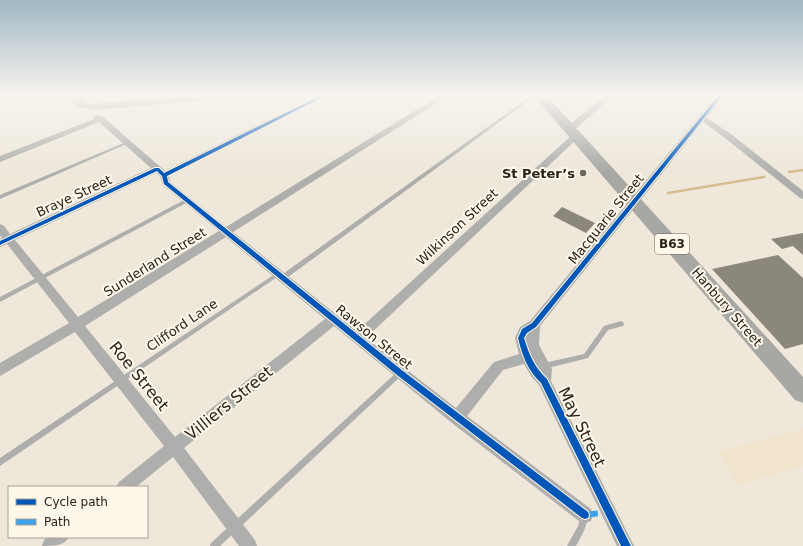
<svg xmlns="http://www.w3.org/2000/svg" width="803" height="546" font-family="'DejaVu Sans',sans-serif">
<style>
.built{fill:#f0e4cd}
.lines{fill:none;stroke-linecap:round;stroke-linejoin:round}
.stream{stroke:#d6bc8e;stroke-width:2.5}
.building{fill:#8c877d}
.lane{fill:#aeafac;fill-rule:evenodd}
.street{fill:#aeafac;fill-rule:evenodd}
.secondary{fill:#adaeaa;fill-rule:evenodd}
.primary{fill:#a7a7a4;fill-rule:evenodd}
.quiet{stroke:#3ea2ea;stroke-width:6;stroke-dasharray:13 6;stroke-linecap:butt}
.cycleway-casing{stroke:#fff7e9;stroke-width:2}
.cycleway{fill:#0057b8;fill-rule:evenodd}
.poi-dot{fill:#6c665d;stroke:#fff7e9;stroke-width:1.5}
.labels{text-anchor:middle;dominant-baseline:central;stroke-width:4;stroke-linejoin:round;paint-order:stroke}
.shield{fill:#fff7e9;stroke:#676157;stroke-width:1}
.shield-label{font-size:12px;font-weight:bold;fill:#262119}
.poi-label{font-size:13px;font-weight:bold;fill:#262119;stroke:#fff7e9;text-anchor:end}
.street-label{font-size:13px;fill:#262119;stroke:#fff7e9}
.near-street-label{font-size:16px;fill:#262119;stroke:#fff7e9}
</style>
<rect width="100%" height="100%" fill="#eee7da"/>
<path class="built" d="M803,429V466L739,485L717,452Z"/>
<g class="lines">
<path class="stream" d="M789,172L803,170
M668,193L764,177"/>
</g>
<path class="building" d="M562,207L595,223L586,233L553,216Z
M803,233V255L793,246L782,249L771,239Z
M778,255L803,278V344L785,349L712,269Z"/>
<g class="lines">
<path class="lane" d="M531,96H535L284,280H280L279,278L280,276Z
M126,142H127L129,143L0,199V195Z
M188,198L190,200V201L0,302V297Z
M278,272L280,273L281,274L280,275L0,466V458Z
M621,321L623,322L624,324L623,326L608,330L588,358L544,369L542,368L541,366L542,364L544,363L584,354L604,326Z
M400,370L402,371L403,373L402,375L220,546H210L211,543L398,371Z
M585,512L588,513L589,516L584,531L576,546H567L578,526L582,513Z"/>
<path class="street" d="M317,96H327L169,176L170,182L226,227L439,96H448L233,232L357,331L573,134H579L580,136L366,338L456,408L494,362L519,354L515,338L520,327L530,321L716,96H724L707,118L731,134L803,191V199L800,198L725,138L703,122L540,326L539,345L552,369L551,381L634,546H617L539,385L531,376L524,364L503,370L467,416L591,509L593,515L591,521L585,523L579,521L452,423L334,326L184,448L255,540L257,546H239L173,457L136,487H116L119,482L164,446L75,332L0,376V363L69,323L7,244L0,247V239L2,238L0,235V224L4,226L10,234L151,168L99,122L0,162V156L94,119V115H97L103,117L165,171ZM156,173L160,176L163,185L219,231L78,317L15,240ZM226,237L325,319L175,437L85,326Z
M604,96H613L573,131H567V127Z
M48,537H69C64,546 54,546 42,546L44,540Z"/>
<path class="secondary" d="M66,96H78L85,102L93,104L182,96H226L221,99L93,110L78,107Z"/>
<path class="primary" d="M534,96H547L803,377V403L795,400Z"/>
<path class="quiet" d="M585,515L609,512"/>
<defs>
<path id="cycleway" d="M320,96H325L167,176L168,182L403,371L588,512L589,515L588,518L585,519L582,518L397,375L164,184L162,176L157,171L0,245V241L155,168H159L164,173Z
M718,96H722L536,327L527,333L524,338C529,354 534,367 547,379L631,546H621L541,383C528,371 522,355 518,338L522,329L532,323Z"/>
</defs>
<use href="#cycleway" class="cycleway-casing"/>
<use href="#cycleway" class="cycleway"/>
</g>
<linearGradient id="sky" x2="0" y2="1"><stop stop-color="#a1b7c4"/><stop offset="0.55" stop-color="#f7f4ee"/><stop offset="1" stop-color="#f7f4ee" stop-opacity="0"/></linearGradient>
<rect width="803" height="173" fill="url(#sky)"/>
<circle class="poi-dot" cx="583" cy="173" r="4"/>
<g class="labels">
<rect class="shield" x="655" y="234" width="34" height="20" rx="3"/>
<g class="shield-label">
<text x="672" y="244">B63</text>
</g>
<g class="poi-label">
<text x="575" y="173">St Peter’s</text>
</g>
<g class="street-label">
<text transform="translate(74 196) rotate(-25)">Braye Street</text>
<text transform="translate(606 219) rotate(-51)">Macquarie Street</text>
<text transform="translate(457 227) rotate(-43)">Wilkinson Street</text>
<text transform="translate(155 262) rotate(-32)">Sunderland Street</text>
<text transform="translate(727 307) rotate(49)">Hanbury Street</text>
<text transform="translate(182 325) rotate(-34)">Clifford Lane</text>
<text transform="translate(374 337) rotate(39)">Rawson Street</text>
</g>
<g class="near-street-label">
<text transform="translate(139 376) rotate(51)">Roe Street</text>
<text transform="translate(229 403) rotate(-39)">Villiers Street</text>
<text transform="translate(582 427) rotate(64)">May Street</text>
</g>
</g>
<rect x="8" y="486" width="140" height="52" fill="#fff7e9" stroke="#a8a196"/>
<rect x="16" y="499" width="20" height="6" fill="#0057b8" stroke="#a8a196"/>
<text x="44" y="506" font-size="12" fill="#262119">Cycle path</text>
<rect x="16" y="519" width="20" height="6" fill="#3ea2ea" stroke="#a8a196"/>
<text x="44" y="526" font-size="12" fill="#262119">Path</text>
</svg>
